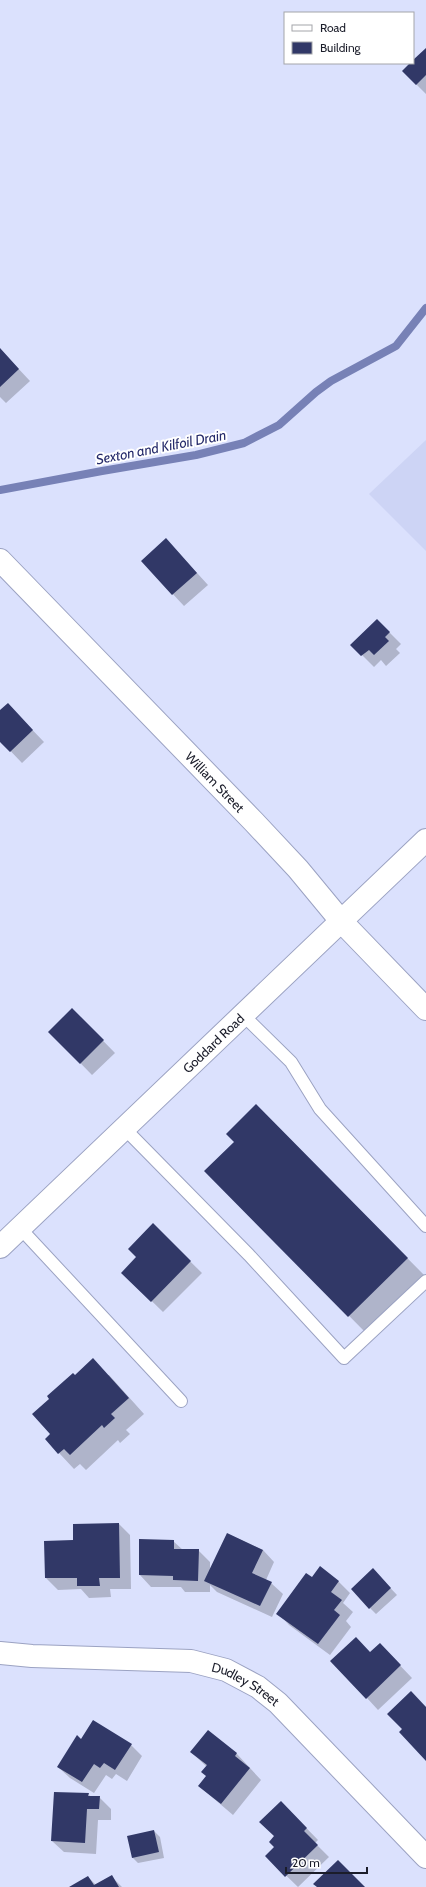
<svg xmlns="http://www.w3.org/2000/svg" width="426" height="1887" font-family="Cabin,sans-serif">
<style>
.built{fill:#cdd4f5}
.shadow{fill:#0003}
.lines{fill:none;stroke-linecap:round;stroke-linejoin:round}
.stream{stroke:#7781b6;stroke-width:8}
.building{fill:#313867}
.service-casing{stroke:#9ba2c2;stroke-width:14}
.minor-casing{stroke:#9ba2c2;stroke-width:24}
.secondary-casing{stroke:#9ba2c2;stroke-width:24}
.service{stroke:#fff;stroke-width:12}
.minor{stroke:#fff;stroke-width:22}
.secondary{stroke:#fff;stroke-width:22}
.labels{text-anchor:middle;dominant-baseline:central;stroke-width:4;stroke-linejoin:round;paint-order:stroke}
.street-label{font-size:13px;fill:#1b1d2a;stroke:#fff}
.water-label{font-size:14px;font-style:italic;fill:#242969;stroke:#fff}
</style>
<rect width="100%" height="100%" fill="#dbe1fd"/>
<path class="built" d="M426,440V551L369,494Z"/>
<path class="shadow" d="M426,49V94L416,84L412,63Z
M0,349L30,381L6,403L0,397Z
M177,551L208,585L184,606L142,561Z
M377,620L401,644L396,649L400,653L386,666L381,660L374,667L352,645Z
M0,711L19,716L44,742L22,763L0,740Z
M72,1009L115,1053L92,1075L50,1032Z
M256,1105L425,1276L367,1334L206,1171L236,1142Z
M153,1225L202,1273L163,1312L123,1273L138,1257Z
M109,1375L144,1414L126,1430L130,1434L120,1443L118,1440L86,1470L80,1464L74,1469L46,1439L52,1434L51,1399L75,1376Z
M119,1524L130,1535L131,1589H110L111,1597L89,1598L81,1589L58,1590L46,1578L45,1542L74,1541Z
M228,1534L263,1550L274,1562L266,1580L271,1583L283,1594L272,1617L217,1592L210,1585V1592H185L181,1587H151L140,1575L173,1541L183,1550H198L210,1562V1571Z
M379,1576L397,1595L376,1614L370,1608Z
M338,1581L350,1593L343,1603L353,1612L346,1621L351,1627L330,1655L289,1625L278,1613Z
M370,1654L391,1656L412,1678L378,1710L367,1698Z
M208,1731L237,1754L261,1780L233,1815L199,1786L207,1776V1767L191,1752Z
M131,1745L142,1756L127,1781L116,1774L112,1779L106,1775L94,1793L70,1778L58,1767Z
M88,1794L91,1797H99L111,1809V1820H98L96,1854L64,1852L52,1841Z
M281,1802L318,1840L315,1843L329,1857L298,1887L266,1856L276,1847L275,1836Z
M154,1831L160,1837L164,1858L138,1863L132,1857Z
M111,1876L122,1887H71L88,1877L96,1885Z"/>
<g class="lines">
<path class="stream" d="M0,490L102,471L196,455L244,443L279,425L316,392L331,381L396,346L426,308"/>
</g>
<path class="building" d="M426,48V75L416,85L402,71L410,63H413V60Z
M0,348L19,369L0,387Z
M166,538L197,573L172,595L141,561Z
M377,619L390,632L385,637L389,641L374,655L369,650L361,656L350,645Z
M8,703L33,730L10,752L0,742V710Z
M72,1008L104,1040L80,1064L48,1032Z
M256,1104L408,1258L348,1317L204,1171L234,1142L226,1134Z
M153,1223L191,1261L151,1302L121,1273L136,1257L128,1249Z
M93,1358L129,1398L111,1414L115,1418L104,1428L102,1425L70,1455L64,1449L58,1454L45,1439L50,1434L32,1414L49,1399L47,1396L73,1373L75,1375Z
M119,1523L120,1578H99L100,1586H77V1578H45L44,1541L73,1540V1524Z
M227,1533L263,1550L252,1573L272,1582L260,1606L204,1581Z
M139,1539L174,1540V1549H199L198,1581L173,1580V1576L139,1575Z
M320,1566L339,1581L331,1592L342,1600L334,1610L340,1615L318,1644L276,1614L306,1573L312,1577Z
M373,1568L391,1588L369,1609L351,1589Z
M356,1637L370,1652L380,1643L401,1665L366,1699L330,1661Z
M411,1691L426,1707V1761L399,1732L402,1729L387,1714Z
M93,1720L132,1744L115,1770L104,1763L100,1768L94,1764L82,1782L57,1767L77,1735L81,1739Z
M208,1730L237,1753L235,1756L250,1768L221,1804L198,1786L206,1776L201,1772L207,1765L190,1752Z
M54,1792L89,1793L88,1796H100L99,1809H87L85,1843L51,1841Z
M281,1801L307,1828L304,1831L318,1845L285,1877L265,1856L274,1847L269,1842L274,1836L259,1822Z
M154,1830L159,1852L132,1858L127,1836Z
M338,1860L365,1887H317L313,1884Z
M112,1875L119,1887H69L88,1876L94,1885Z"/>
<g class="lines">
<defs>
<path id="service" d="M243,1015L291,1062L320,1109L426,1226
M125,1129L249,1255L344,1358L426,1281
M20,1228L181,1401"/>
<g id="minor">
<path id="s1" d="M0,560L254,822L298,869L341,921L426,1009"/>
<path id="s2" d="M0,1653L32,1656L191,1661L226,1670L258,1687L278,1703L426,1857"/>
</g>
<g id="secondary">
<path id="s3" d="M0,1247L426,840"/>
</g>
</defs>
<use href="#service" class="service-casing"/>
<use href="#minor" class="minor-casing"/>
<use href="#secondary" class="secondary-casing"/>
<use href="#service" class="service"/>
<use href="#minor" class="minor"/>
<use href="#secondary" class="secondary"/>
</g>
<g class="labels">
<g class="street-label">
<text stroke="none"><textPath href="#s1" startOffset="309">William Street</textPath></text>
<text stroke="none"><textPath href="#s3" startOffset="295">Goddard Road</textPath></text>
<text stroke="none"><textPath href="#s2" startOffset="251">Dudley Street</textPath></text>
</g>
<g class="water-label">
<text transform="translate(161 447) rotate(-11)">Sexton and Kilfoil Drain</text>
</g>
</g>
<rect x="284" y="12" width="130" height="52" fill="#ffffff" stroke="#a4a5aa"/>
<rect x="292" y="25" width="20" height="6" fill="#ffffff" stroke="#a4a5aa"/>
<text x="320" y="32" font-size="12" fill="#1b1d2a">Road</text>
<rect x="292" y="42" width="20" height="12" fill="#313867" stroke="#a4a5aa"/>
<text x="320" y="52" font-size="12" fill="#1b1d2a">Building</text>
<path d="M286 1867v6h81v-6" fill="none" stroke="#1b1d2a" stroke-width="2"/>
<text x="292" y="1867" font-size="12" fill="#1b1d2a" stroke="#ffffff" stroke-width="3" paint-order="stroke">20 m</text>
</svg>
